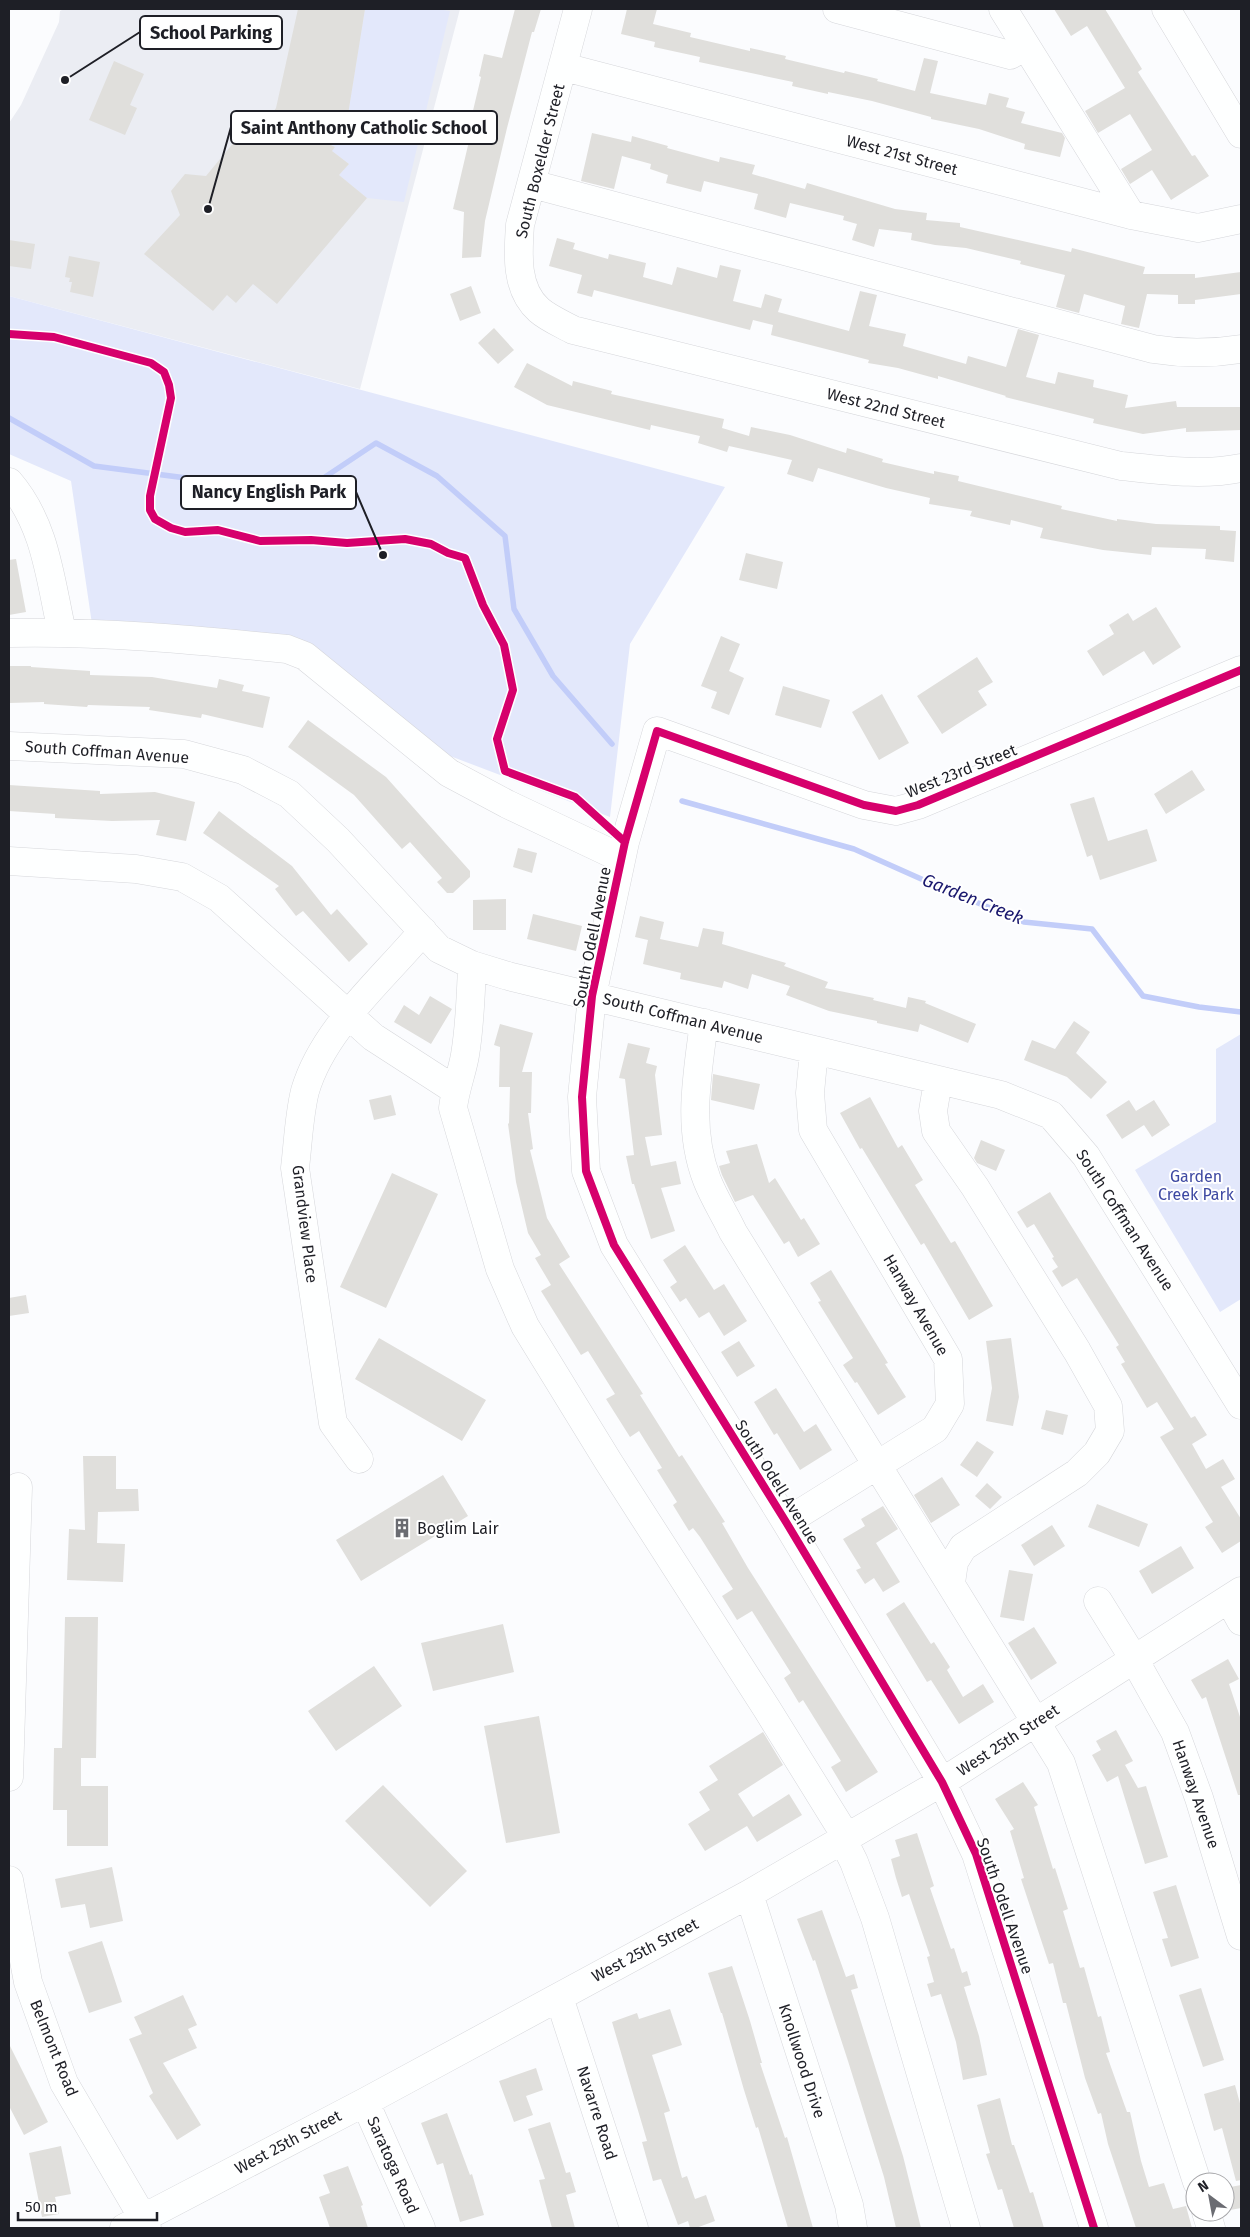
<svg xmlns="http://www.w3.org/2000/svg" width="1250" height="2237" font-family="'Fira Sans',sans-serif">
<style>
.built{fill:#ebedf3}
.green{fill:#e3e8fb}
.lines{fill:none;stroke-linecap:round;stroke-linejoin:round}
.stream{stroke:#c2cdf9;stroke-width:5.5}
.building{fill:#e0dfdc}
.minor-casing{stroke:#d6d7db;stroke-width:29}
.major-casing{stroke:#d6d7db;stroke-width:29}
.minor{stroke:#feffff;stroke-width:28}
.major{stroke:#feffff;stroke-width:28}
.cycleway-casing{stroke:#fff;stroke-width:11}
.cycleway{stroke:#d6006c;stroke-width:8}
.labels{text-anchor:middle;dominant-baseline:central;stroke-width:4;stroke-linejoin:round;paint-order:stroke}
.street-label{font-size:16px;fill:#1e1f26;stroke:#fff}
.park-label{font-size:16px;fill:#3e49a2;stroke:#fff}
.poi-label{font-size:16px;fill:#1e1f26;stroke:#fff;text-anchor:start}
.water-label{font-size:18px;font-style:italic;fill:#19176d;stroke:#fff}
.leader{fill:none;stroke:#1e1f26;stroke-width:2}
.callout-dot{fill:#1e1f26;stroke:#fff;stroke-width:2}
.callout{fill:#fff;stroke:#1e1f26;stroke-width:2}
.callout-label{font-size:18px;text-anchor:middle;font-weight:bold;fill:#1e1f26}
</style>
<rect width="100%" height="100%" fill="#fbfcfe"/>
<path class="built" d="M64,9H460L360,389L9,296V123L21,105L59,22L60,11Z"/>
<path class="green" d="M365,9H437L450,11L404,202L367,198L339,175L349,164L332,151L335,147L327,143L337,133V127L346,126Z
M9,296L725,487L630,644L610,817L437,751L300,645L92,624L71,481L9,454Z
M1241,1034V1299L1220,1312L1135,1170L1216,1122V1049Z"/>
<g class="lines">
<path class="stream" d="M9,418L94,466L301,493L376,443L437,476L505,536L514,609L553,676L612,744
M682,801L854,849L937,886L1024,922L1092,929L1143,996L1199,1007L1241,1012"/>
</g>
<path class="building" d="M298,9H365L346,127L290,125L335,147L332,151L349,164L339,175L367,198L277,304L253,284L236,303L227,295L213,311L144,254L180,215L171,191L185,174L206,176L254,118L264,125L276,108Z
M515,9H541L534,32H532L507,128L485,221L481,257L462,258L464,212L453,209L474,120L471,119L481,77L479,76L484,54L502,58Z
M627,9H657L653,24L691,33L690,37L750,51V48L786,56L785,59L844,73L845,71L878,79L877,81L915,91L924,58L938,61L930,93L986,105L989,93L1009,98L1006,107L1025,112L1021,123L1062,133L1065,138L1060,157L1024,149L1025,144L979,129L931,119V117L872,101L828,92V94L792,86L793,82L699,62L700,57L654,47L655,42L621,34Z
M1054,9H1105L1142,69L1138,72L1192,156L1195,155L1209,176L1171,200L1152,170L1130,184L1121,169L1152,150L1130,114L1098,133L1085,111L1125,88L1087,26L1071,36Z
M114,61L144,74L130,105L137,108L125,135L89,120Z
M592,133L631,142L632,136L668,146L667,148L719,162L720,157L755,165L752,174L805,189L807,183L895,209L927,213L926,220L960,223V227L1071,252L1072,248L1145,267L1143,274H1195V278L1241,272V294L1195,300V304H1178V295L1147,294L1139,328L1121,324L1125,306L1084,294L1079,313L1056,307L1065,275L1020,264L1021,261L966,248L935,245L911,240L912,233L879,229L874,247L852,240L857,224L843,220L844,216L790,203L786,218L754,209L758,194L704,181L701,192L666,183L668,175L650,169L651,164L622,156L614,189L581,181Z
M557,238L575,243L573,249L608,259L609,254L646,263L643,277L672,285L677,267L717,278L720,265L741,270L733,301L761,308L765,294L782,299L778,312L849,331L860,291L877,295L869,326L906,334L903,346L966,364L968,356L1006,367L1018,329L1039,335L1026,377L1055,384L1058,372L1094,380L1093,387L1128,395L1125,408L1176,401L1177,407H1241V430L1186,432V428L1143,434L1093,423L1094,419L1005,397L1006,396L938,376V379L898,368L868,363L869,360L771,335L773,325L753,320L750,330L594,290L592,297L577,293L582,275L549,266Z
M9,240L35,244L31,269L9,266Z
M69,256L100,262L93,297L70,292L72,282H69L70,278L65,277Z
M471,286L481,313L460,321L450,294Z
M494,328L514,350L498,364L478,343Z
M527,363L572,386L573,381L612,391L611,394L724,419L722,428L749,436L751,427L790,435L846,453L847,448L883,459L882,462L934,474V471L959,476L958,481L1062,506L1061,509L1117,521V519L1156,524L1220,526V530L1236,531L1234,562L1205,559L1206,549L1152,547L1151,555L1103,550L1040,538L1043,528L1011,520L1010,525L970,516L972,511L929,504L930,498L886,488L818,468L813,482L787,474L792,460L729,446L727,452L698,443L700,436L651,425L650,430L547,405L514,387Z
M746,553L783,562L777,589L739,580Z
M16,559L26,612L9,615V560Z
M1156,607L1181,647L1153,665L1144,651L1103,676L1087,651L1114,634L1109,625L1128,613L1133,621Z
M721,636L740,644L729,671L744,678L729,715L711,708L717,692L701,686Z
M977,657L993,682L978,691L987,705L942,734L917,696Z
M9,666H31V667L90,671V675L152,677L217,688L219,679L244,685L242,691L270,697L263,728L202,714L201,718L149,710L150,707L88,705L87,707L44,704V702L9,703Z
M783,686L830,700L821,728L775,715Z
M882,694L909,743L879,760L852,712Z
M308,720L386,777L470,871V877L453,893H447L437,882L442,878L410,842L402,849L354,795L288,747Z
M1192,770L1205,790L1166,814L1154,794Z
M9,785L100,791V794L155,792L195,802L186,841L156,835L160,820L112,821L55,818V814L9,811Z
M1094,797L1108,841L1147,829L1157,861L1100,880L1092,855L1087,857L1070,804Z
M219,811L292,866L331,915L337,909L368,944L349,962L303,911L296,916L275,889L279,886L203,833Z
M518,848L537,853L532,873L513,867Z
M506,899V930H473V900Z
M533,914L582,926L576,951L527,939Z
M640,916L664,922L660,939L698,947L703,928L724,932L722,944L786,963L784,966L828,982L825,988L874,998L873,1000L906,1008L908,997L926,1001L925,1003L976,1024L968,1043L920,1024L918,1032L877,1023V1021L829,1011L786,995L790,986L752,974L748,989L724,981L722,988L680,979L681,973L643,964L648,940L635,937Z
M430,996L452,1009L431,1044L394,1022L404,1005L419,1015Z
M1074,1021L1090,1032L1076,1053L1107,1082L1091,1099L1067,1077L1024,1060L1032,1040L1055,1049Z
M500,1024L533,1033L522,1072H532L531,1113H528L533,1149L530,1150L547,1218L570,1257L559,1264L643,1394L640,1395L679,1457L682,1455L725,1522L722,1523L748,1568L878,1772L846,1792L831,1767L841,1761L803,1700L799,1703L784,1678L791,1673L752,1611L737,1620L722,1596L733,1589L700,1537L693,1528L689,1531L673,1505L677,1502L657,1470L662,1468L639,1431L630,1437L606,1399L615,1394L588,1351L581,1355L541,1291L551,1285L535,1258L541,1255L528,1233L516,1182L508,1124L509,1123L510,1087H499L500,1047L494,1045Z
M628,1043L650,1048L646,1063L657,1066L655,1075L662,1135L645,1137L651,1166L676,1161L681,1184L661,1188L675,1231L651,1239L634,1184H632L626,1156L634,1155L625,1079L619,1078Z
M713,1074L760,1084L754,1110L711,1100Z
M391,1095L396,1115L374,1120L369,1100Z
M870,1097L898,1148L902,1145L923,1180L915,1185L951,1243L955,1241L993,1306L969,1320L924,1243L921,1245L862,1148L860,1149L840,1113Z
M1129,1100L1136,1111L1154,1100L1170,1125L1152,1137L1144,1125L1122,1139L1106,1115Z
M981,1140L1005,1150L996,1171L977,1163L974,1158Z
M757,1144L769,1183L775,1178L801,1220L804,1218L820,1244L798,1257L789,1241L784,1244L753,1195L735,1202L722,1175L719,1166L730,1163L726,1151Z
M392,1173L438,1194L386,1308L340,1287Z
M1050,1192L1191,1418L1195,1416L1207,1435L1192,1444L1206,1469L1223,1459L1235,1479L1221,1487L1241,1519V1541L1222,1553L1205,1527L1213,1522L1160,1437L1174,1429L1157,1402L1147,1408L1121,1364L1125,1362L1116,1347L1119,1345L1077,1278L1062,1287L1052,1271L1058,1267L1052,1258L1054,1257L1034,1224L1027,1228L1017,1212Z
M685,1245L714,1290L724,1284L747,1321L724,1336L709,1312L699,1318L686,1298L680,1302L670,1287L677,1282L663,1260Z
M831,1270L888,1363L885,1364L906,1397L878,1415L857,1382L855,1383L843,1365L853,1358L818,1302L821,1301L810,1283Z
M26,1295L29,1313L9,1316V1298Z
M379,1338L486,1400L462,1441L355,1379Z
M1011,1338L1019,1397L1013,1426L986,1421L992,1388L986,1341Z
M739,1341L755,1366L737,1377L721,1352Z
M776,1388L804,1432L816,1424L832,1450L800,1470L777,1433L774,1435L754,1402Z
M1046,1410L1068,1415L1063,1435L1041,1429Z
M977,1441L994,1452L977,1477L960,1465Z
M83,1456H116V1489H138L139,1511L98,1512L97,1543L125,1544L123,1582L67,1580L69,1529L85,1530Z
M443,1475L468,1516L361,1581L336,1540Z
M942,1477L960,1505L931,1523L914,1495Z
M987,1483L1002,1497L990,1509L975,1496Z
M1097,1504L1148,1524L1139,1547L1088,1527Z
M883,1506L898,1529L876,1543L900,1582L883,1592L874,1578L865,1584L856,1570L861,1568L843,1539L865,1526L861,1519Z
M1052,1525L1065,1546L1034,1566L1021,1545Z
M1181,1546L1194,1568L1152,1594L1139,1571Z
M1009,1570L1033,1574L1024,1621L1000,1617Z
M904,1602L931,1644L934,1642L950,1667L947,1670L963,1697L983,1684L994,1702L959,1724L931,1680L927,1682L886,1614Z
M65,1617H98L96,1758H81V1786H108V1846H67V1810H53L54,1748H62Z
M503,1624L514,1672L433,1691L421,1643Z
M1034,1627L1057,1663L1031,1680L1008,1643Z
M1228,1659L1239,1679L1229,1684L1241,1720V1795H1238L1206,1697L1202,1699L1191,1680Z
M374,1666L402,1706L336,1751L308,1711Z
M539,1716L560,1833L506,1843L484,1726Z
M1116,1730L1133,1761L1125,1765L1138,1788L1146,1786L1168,1857L1145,1864L1118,1776L1107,1782L1092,1755L1101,1750L1096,1741Z
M763,1732L783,1765L738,1794L753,1817L789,1794L802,1815L757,1842L747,1826L705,1851L688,1824L710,1810L699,1792L718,1780L709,1766Z
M1023,1782L1038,1805L1034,1807L1053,1869L1055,1868L1068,1909L1063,1911L1080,1968L1084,1967L1098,2017L1101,2016L1110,2052L1106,2053L1127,2112H1130L1141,2161L1149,2187L1164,2183L1173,2209L1186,2206L1192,2228H1136L1108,2144L1101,2113L1098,2114L1085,2078L1066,2003H1063L1053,1963L1049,1964L1021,1879L1024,1878L1010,1831L1014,1829L995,1799Z
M383,1785L467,1871L430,1907L345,1821Z
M917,1833L934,1886L930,1888L951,1949L954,1948L962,1973L967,1971L971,1985L964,1987L979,2036L987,2075L963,2080L956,2042L941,1994L931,1997L927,1984L934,1982L927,1957L930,1956L909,1894L902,1897L896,1878L891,1859L900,1856L895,1840Z
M112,1867L123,1921L90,1928L85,1904L61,1908L55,1879Z
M1176,1885L1199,1958L1171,1967L1162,1939L1168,1938L1153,1892Z
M822,1910L846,1977L854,1974L858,1988L851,1990L903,2156L921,2228H896L884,2177L848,2061L815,1960L813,1961L797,1919Z
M102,1941L122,2002L89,2013L68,1952Z
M732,1966L750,2021L762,2063H760L785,2138L787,2137L813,2228H788L758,2127L756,2128L744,2090L722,2013H721L708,1973Z
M1201,1988L1224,2060L1203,2067L1179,1995Z
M183,1995L197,2025L188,2029L197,2048L163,2063L201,2125L177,2140L149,2096L153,2093L129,2039L142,2034L134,2017Z
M670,2009L682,2045L652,2055L670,2111L664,2113L682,2178L687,2176L695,2199L706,2195L715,2221L696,2228H690L688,2221L678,2225L661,2179L653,2181L642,2142L647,2141L612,2022L637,2013L639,2019Z
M9,2044L48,2122L24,2135L9,2106Z
M536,2068L543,2090L526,2096L533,2115L514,2122L499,2081Z
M1235,2085L1241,2107V2180L1236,2181L1222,2128L1214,2131L1204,2094Z
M1000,2098L1012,2145H1014L1030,2193L1033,2192L1044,2228H1014L1002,2189L998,2190L986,2154L990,2153L977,2105Z
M447,2113L470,2175L472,2174L484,2215L460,2222L443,2163L437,2165L421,2123Z
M550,2122L566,2173L570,2172L576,2192L566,2195L575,2228H552L539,2180L545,2179L528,2129Z
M61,2146L71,2194L55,2197L59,2214L42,2217L29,2153Z
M348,2166L363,2205L361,2206L368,2228H330L319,2197L330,2193L323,2175Z
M1241,2185V2208L1225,2211V2188Z"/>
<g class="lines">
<defs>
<path id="minor" d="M578,9L520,225C518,253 515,289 539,310C548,318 562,324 573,330L1121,466C1161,470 1202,476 1241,468
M837,9L1010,55L1026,46
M1003,9L1131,215
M564,67L1131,215L1198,228L1241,219
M532,184L1153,349C1184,354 1210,354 1241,349
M9,482C46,525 50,579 62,632
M9,633C102,631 194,640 287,649L305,656L449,773L507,804L621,858
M9,746L184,754L243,770L289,794L338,840L439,949L472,965L508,976L1001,1095L1051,1115L1086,1156L1241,1405
M9,861L136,869L182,877L219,898L373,1037L455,1090
M472,965C471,995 470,1025 465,1055C462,1073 455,1089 453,1108L500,1269L525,1326L608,1461L767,1709L847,1838
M704,1023C697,1076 687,1129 707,1180C714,1198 725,1215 733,1232L1061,1763L1197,2182
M938,1081L933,1111L936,1131L975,1187L1077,1351L1108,1406L1110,1431L1097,1453L1077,1473L963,1547L954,1562L951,1583
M359,1459L333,1423L295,1168C298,1143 299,1115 305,1091C323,1029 382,980 423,931
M786,1522L935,1429L950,1404L948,1359L813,1130L810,1093L814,1051
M1229,1599L1241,1621
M1098,1601L1134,1659L1175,1732L1199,1798L1241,1936
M9,1777L18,1487
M843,1840L854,1862L875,1918L966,2228
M9,1880L28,1982L64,2083L143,2218L147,2228
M749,1894L849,2205L853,2228
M559,1997L634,2228
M365,2102L421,2228
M1206,2212L1211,2228
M124,2228L365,2102L749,1894L942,1782L1241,1591
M1094,2228L976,1854L942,1782L786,1522L614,1245L586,1171L582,1097L592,996L625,842L657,731L864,805L896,811L918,805L1241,670"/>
<path id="major" d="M1166,9L1241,134"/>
</defs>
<use href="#minor" class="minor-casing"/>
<use href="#major" class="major-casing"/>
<use href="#minor" class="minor"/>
<use href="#major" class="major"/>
<defs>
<path id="cycleway" d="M9,334L54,337L151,363L164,372L169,385L171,398L150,496V510L155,519L171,528L185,532L218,530L260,541L311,540L347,543L405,539L431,544L448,553L465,558L483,605L504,645L513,690L497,739L505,771L575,797L625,842
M1094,2228L976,1854L942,1782L786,1522L614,1245L586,1171L582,1097L592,996L625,842L657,731L864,805L896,811L918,805L1241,670"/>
</defs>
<use href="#cycleway" class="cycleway-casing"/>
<use href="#cycleway" class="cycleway"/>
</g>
<defs>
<symbol id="building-bare" viewBox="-9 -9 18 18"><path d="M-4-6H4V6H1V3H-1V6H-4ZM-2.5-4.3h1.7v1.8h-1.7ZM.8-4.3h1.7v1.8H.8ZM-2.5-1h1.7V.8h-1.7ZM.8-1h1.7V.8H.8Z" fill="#6b6c72" stroke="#fff" stroke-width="2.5" paint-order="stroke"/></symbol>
</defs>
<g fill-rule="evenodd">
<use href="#building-bare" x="388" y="1514" width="28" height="28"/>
</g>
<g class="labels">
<g class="street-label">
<text transform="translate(902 155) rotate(15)">West 21st Street</text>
<text transform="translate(540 161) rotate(-76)">South Boxelder Street</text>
<text transform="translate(886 408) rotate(14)">West 22nd Street</text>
<text transform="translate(107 752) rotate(4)">South Coffman Avenue</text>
<text transform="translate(961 771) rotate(-22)">West 23rd Street</text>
<text transform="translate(592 937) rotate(-79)">South Odell Avenue</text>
<text transform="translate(683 1018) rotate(14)">South Coffman Avenue</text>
<text transform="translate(1125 1220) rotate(57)">South Coffman Avenue</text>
<text transform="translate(305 1224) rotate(83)">Grandview Place</text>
<text transform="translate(916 1305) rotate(60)">Hanway Avenue</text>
<text transform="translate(777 1482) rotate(58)">South Odell Avenue</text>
<text transform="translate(1008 1740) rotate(-33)">West 25th Street</text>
<text transform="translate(1196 1794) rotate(71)">Hanway Avenue</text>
<text transform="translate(1005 1906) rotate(71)">South Odell Avenue</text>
<text transform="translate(645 1950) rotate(-28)">West 25th Street</text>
<text transform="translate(54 2048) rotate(68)">Belmont Road</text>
<text transform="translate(802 2061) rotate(72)">Knollwood Drive</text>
<text transform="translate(597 2113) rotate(72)">Navarre Road</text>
<text transform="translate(288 2142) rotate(-28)">West 25th Street</text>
<text transform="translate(393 2165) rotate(66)">Saratoga Road</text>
</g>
<g class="park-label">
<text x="1196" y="1176">Garden<tspan x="1196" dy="18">Creek Park</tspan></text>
</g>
<g class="poi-label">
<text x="417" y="1528">Boglim Lair</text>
</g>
<g class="water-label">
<text transform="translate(973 899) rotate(22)">Garden Creek</text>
</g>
</g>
<path class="leader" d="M65 80L140 32M208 209L231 127M383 555L356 492"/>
<g class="callout-dot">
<circle cx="65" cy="80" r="5"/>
<circle cx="208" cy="209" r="5"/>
<circle cx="383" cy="555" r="5"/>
</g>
<g class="callout">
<rect x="140" y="16" width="142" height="33" rx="5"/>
<rect x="231" y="111" width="266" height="33" rx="5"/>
<rect x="181" y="476" width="175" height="33" rx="5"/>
</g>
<g class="callout-label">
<text x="211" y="39">School Parking</text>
<text x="364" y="134">Saint Anthony Catholic School</text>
<text x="269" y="498">Nancy English Park</text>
</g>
<rect width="1250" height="2237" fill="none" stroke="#1e1f26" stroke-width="20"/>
<g transform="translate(1210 2197) rotate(328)"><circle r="24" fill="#ffffff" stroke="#a5a5a8"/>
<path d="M0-4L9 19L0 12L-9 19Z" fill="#6b6c72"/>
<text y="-8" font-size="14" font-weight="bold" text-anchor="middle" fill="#1e1f26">N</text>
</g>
<path d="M18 2212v8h139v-8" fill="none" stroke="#1e1f26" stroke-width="2.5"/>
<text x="25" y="2212" font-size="15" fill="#1e1f26" stroke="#ffffff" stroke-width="4" paint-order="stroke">50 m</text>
</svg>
